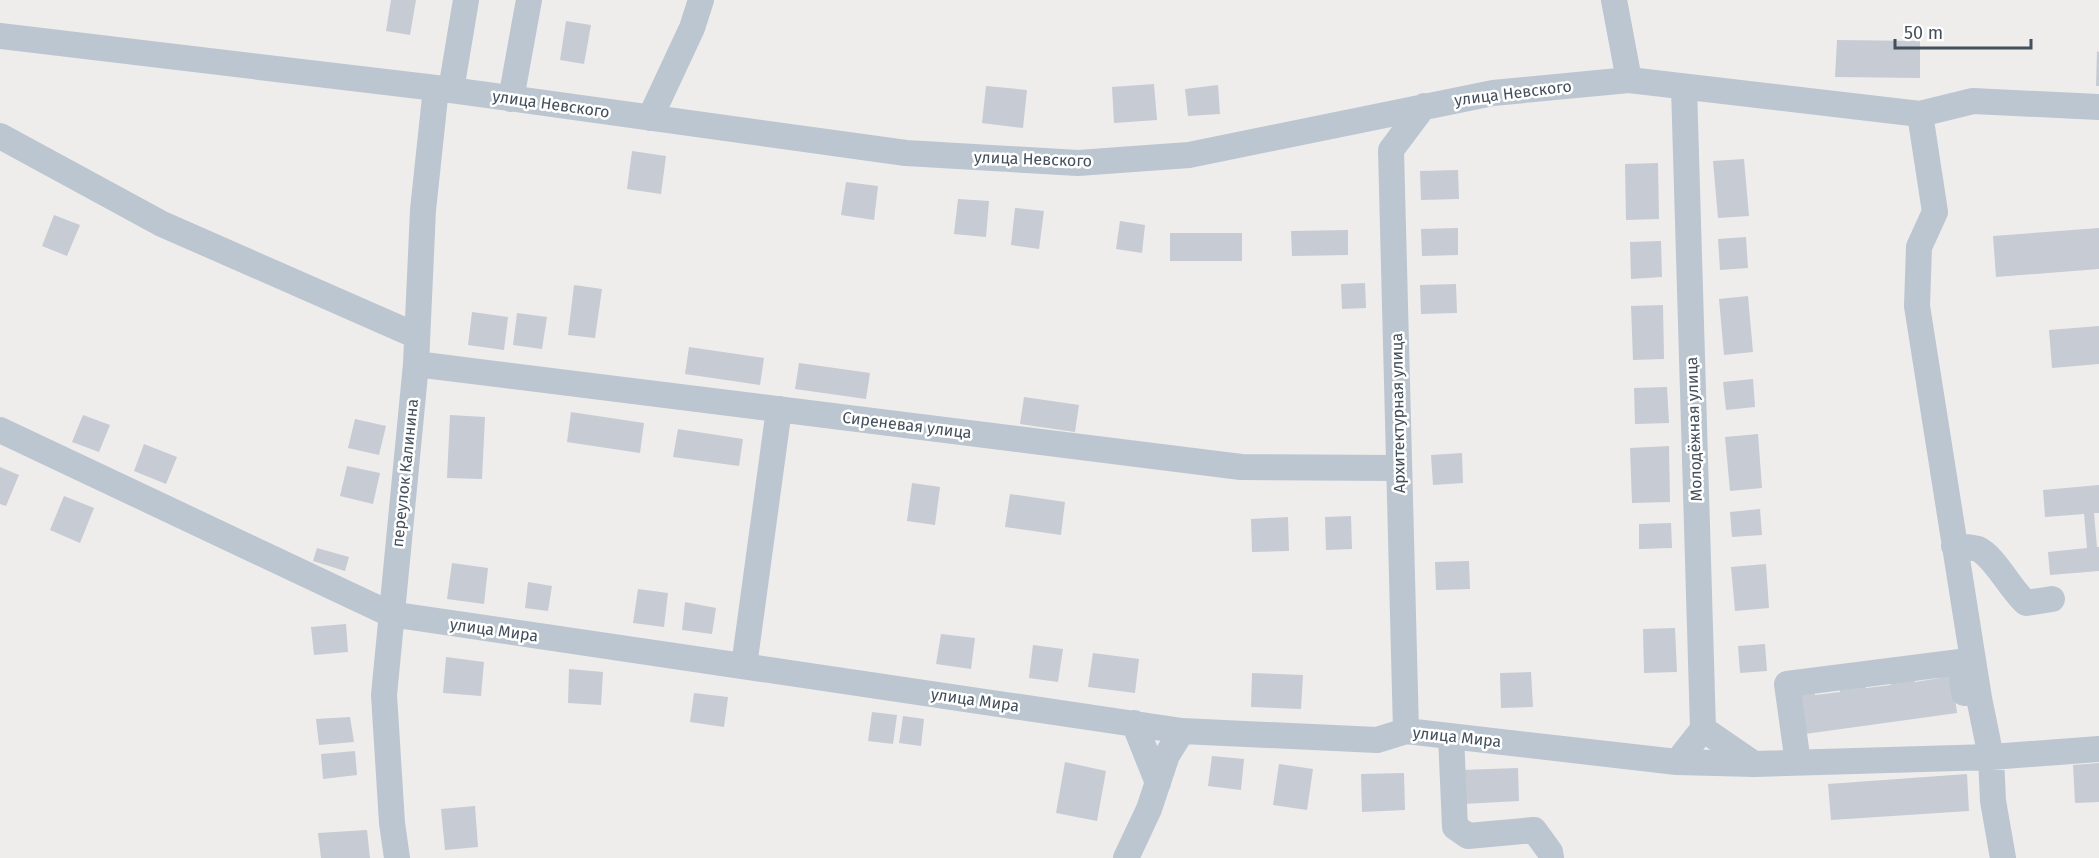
<svg xmlns="http://www.w3.org/2000/svg" width="2099" height="858" font-family="'Fira Sans',sans-serif">
<style>
.building{fill:#c7cbd3}
.lines{fill:none;stroke-linecap:round;stroke-linejoin:round}
.minor{stroke:#bbc6d0;stroke-width:26}
.labels{text-anchor:middle;dominant-baseline:central;stroke-width:5;stroke-linejoin:round;paint-order:stroke}
.street-label{font-size:16px;fill:#434f5b;stroke:#fff}
</style>
<rect width="100%" height="100%" fill="#efecec"/>
<path class="building" d="M391,0H416L410,35L386,31Z
M566,21L591,25L584,64L560,60Z
M1837,40L1920,41V78L1835,77Z
M2097,51L2099,52V86H2096Z
M1154,84L1157,120L1114,123L1112,87Z
M1218,85L1220,114L1188,116L1185,89Z
M986,86L1027,90L1023,128L982,123Z
M632,151L666,156L661,194L627,189Z
M1744,159L1749,216L1718,218L1713,161Z
M1658,163L1659,219L1626,220L1625,164Z
M1458,170L1459,199L1421,200L1420,171Z
M846,182L878,186L874,220L841,215Z
M958,199L989,201L986,237L954,234Z
M1015,208L1044,211L1039,249L1011,245Z
M54,215L80,225L67,256L42,246Z
M1120,221L1145,225L1142,253L1116,249Z
M1458,228V255L1422,256L1421,229Z
M2099,228V269L1996,277L1993,236Z
M1348,230V255L1292,256L1291,231Z
M1170,233H1242V261H1170Z
M1746,237L1748,268L1720,270L1718,239Z
M1661,241L1662,277L1631,279L1630,242Z
M1365,283L1366,308L1342,309L1341,284Z
M1456,284L1457,313L1421,314L1420,285Z
M574,285L602,289L595,338L568,335Z
M1748,296L1753,352L1724,355L1719,299Z
M1663,305L1664,359L1633,360L1631,306Z
M472,312L508,317L504,350L468,345Z
M517,313L547,317L542,349L513,345Z
M2099,326V364L2052,368L2049,330Z
M689,347L764,358L760,385L685,374Z
M799,363L870,373L866,399L795,389Z
M1753,379L1755,407L1726,410L1723,382Z
M1667,387L1669,423L1635,424L1634,388Z
M1024,397L1079,405L1075,432L1020,424Z
M571,412L644,423L640,453L567,442Z
M83,415L110,425L99,452L72,442Z
M450,415L485,417L482,479L447,478Z
M355,419L386,426L379,455L348,448Z
M678,429L743,439L739,466L673,457Z
M1758,434L1762,488L1730,491L1725,437Z
M144,444L177,457L166,484L134,471Z
M1669,446L1670,502L1632,503L1630,448Z
M1462,453L1463,483L1433,485L1431,455Z
M347,466L380,473L373,504L340,496Z
M0,467L19,475L6,506L0,504Z
M912,483L940,487L935,525L907,521Z
M2099,485V513H2094L2097,547H2099V571L2050,575L2048,552L2087,548L2084,514L2045,517L2043,490Z
M1010,494L1065,502L1061,535L1005,527Z
M64,496L94,508L80,543L50,530Z
M1760,509L1762,535L1732,537L1730,512Z
M1351,516L1352,549L1326,550L1325,517Z
M1288,517L1289,551L1252,552L1251,519Z
M1671,523L1672,548L1639,549V524Z
M317,548L349,557L345,571L313,561Z
M1469,561L1470,589L1436,590L1435,562Z
M452,563L488,568L484,604L447,599Z
M1766,564L1769,608L1735,611L1731,567Z
M528,582L552,586L548,611L525,608Z
M638,589L668,593L664,627L633,623Z
M685,602L716,608L712,634L682,630Z
M346,624L348,652L314,655L311,627Z
M1675,628L1677,672L1644,673L1643,629Z
M941,634L975,638L971,669L936,664Z
M1765,644L1767,671L1740,673L1738,646Z
M1033,645L1063,649L1058,682L1029,678Z
M1093,653L1139,659L1135,693L1088,687Z
M446,657L484,662L481,696L443,693Z
M569,669L603,672L601,705L568,703Z
M1531,672L1533,707L1501,708L1500,673Z
M1252,673L1303,675L1301,709L1251,707Z
M1952,673L1957,713L1805,734L1800,693L1814,691L1815,695L1840,692V688L1866,684V688L1891,685L1890,681L1914,678L1915,682L1940,678V674Z
M694,693L728,697L724,727L690,722Z
M872,712L897,715L893,744L868,741Z
M903,716L924,719L921,746L899,743Z
M350,717L354,742L319,745L316,719Z
M355,751L357,775L323,779L321,754Z
M1212,756L1244,759L1241,790L1208,786Z
M1065,762L1106,771L1097,821L1056,813Z
M2099,763V802L2075,803L2073,765Z
M1279,764L1313,769L1307,810L1273,805Z
M1518,768L1519,801L1463,804L1461,770Z
M1404,773L1405,810L1362,812L1361,774Z
M1967,774L1969,811L1831,820L1828,784Z
M475,806L478,847L445,850L441,809Z
M367,830L370,858H321L318,833Z"/>
<g class="lines">
<path class="minor" d="M1614,0L1629,80
M0,36L436,88L906,153L1078,163L1189,155L1493,93L1629,80L1920,114L1973,101L2099,107
M451,90L466,0
M511,99L529,0
M1920,114L1935,212L1919,247L1917,306L1979,698L1991,757L1993,801L2003,858
M650,118L692,28L701,0
M0,136L162,224L417,336
M416,364L1241,467L1399,468
M0,430L390,614L1182,731L1377,740L1406,731L1677,762L1754,764L1991,757L2099,749
M1954,546C1962,547 1971,547 1978,549C1994,556 2011,590 2026,603L2052,599
M744,666L779,409
M1134,723L1158,783
M1703,729L1754,764
M1406,731L1391,150L1424,106
M1451,736L1455,827L1468,836L1534,830L1550,852L1551,858
M1677,762L1703,729L1684,87
M1798,763L1787,684L1960,662L1964,693
M397,858L392,823L384,695L416,364L423,210L436,88
M1126,858L1149,809L1167,755L1182,731"/>
</g>
<g class="labels">
<g class="street-label">
<text transform="translate(1513 93) rotate(-7)">улица Невского</text>
<text transform="translate(551 104) rotate(8)">улица Невского</text>
<text transform="translate(1033 159) rotate(2)">улица Невского</text>
<text transform="translate(1398 413) rotate(-91)">Архитектурная улица</text>
<text transform="translate(907 425) rotate(7)">Сиреневая улица</text>
<text transform="translate(1694 429) rotate(-92)">Молодёжная улица</text>
<text transform="translate(405 473) rotate(-84)">переулок Калинина</text>
<text transform="translate(494 630) rotate(8)">улица Мира</text>
<text transform="translate(975 700) rotate(8)">улица Мира</text>
<text transform="translate(1457 737) rotate(6)">улица Мира</text>
</g>
</g>
<path d="M1895 39v9h136v-9" fill="none" stroke="#434f5b" stroke-width="3"/>
<text x="1904" y="39" font-size="18" fill="#434f5b" stroke="#ffffff" stroke-width="4.5" paint-order="stroke">50 m</text>
</svg>
